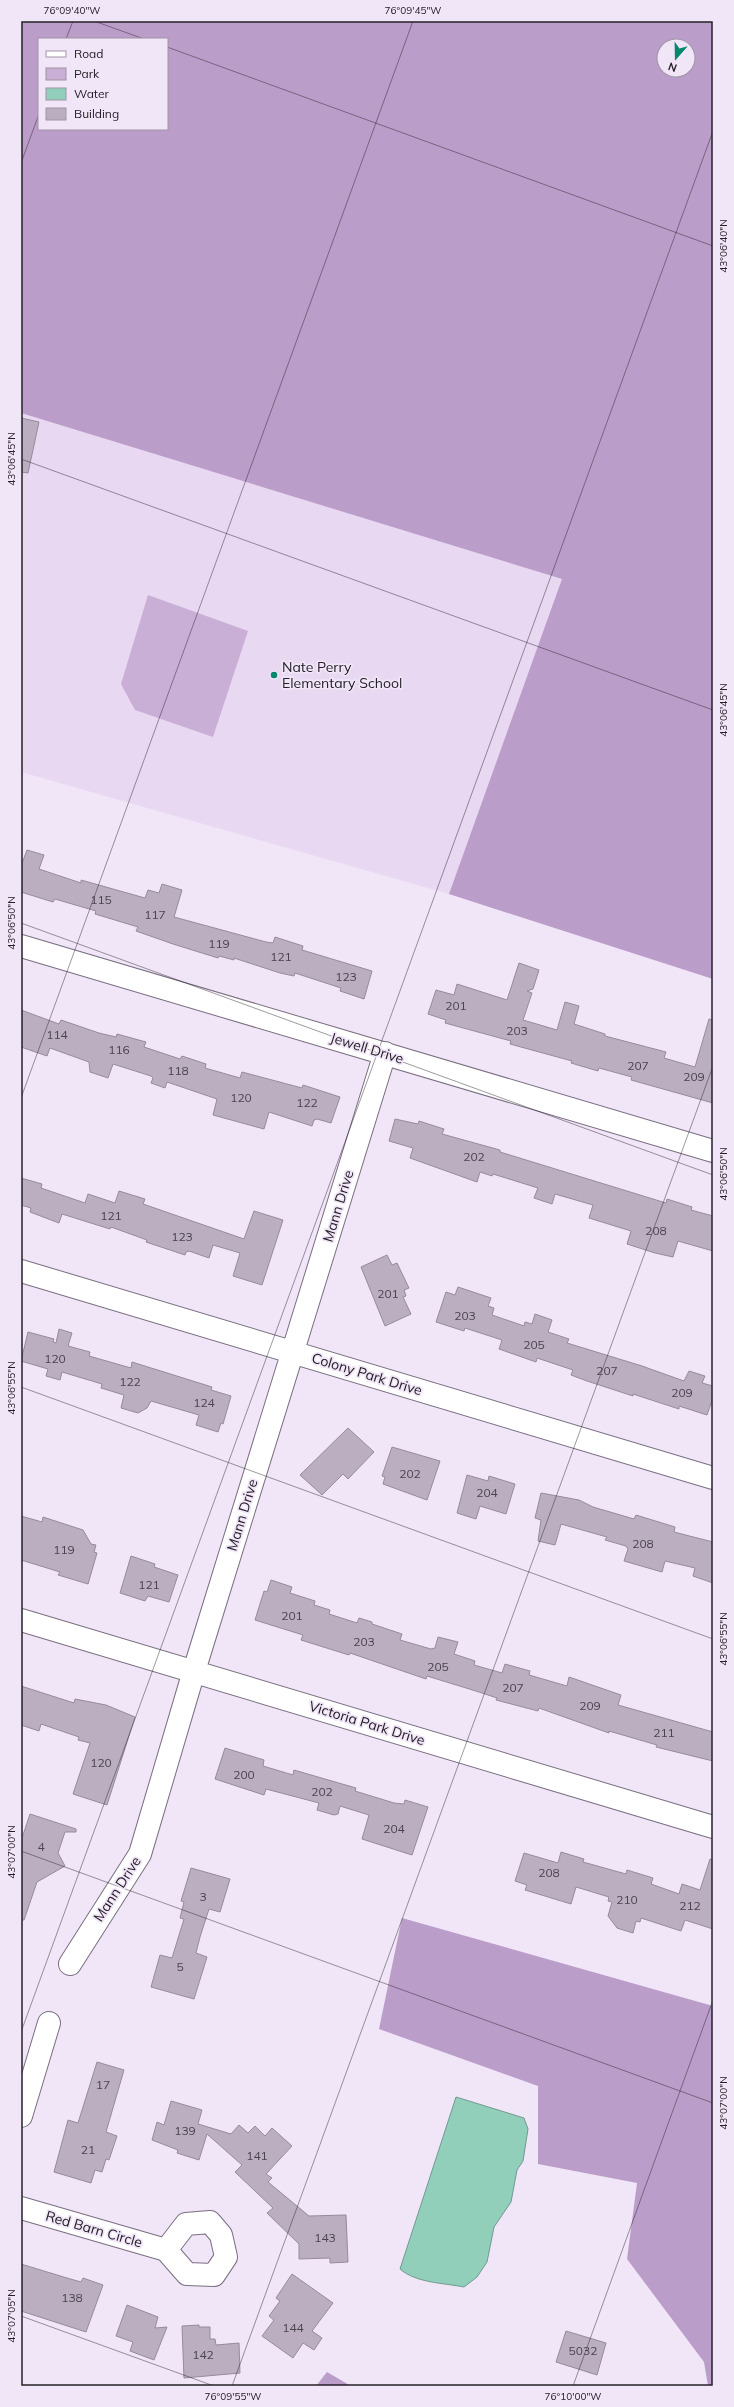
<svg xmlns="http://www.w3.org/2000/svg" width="734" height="2407" font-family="Mulish,sans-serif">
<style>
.built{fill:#e9d8f2}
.green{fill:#c9aed6}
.forest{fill:#bb9dc9;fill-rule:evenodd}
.water{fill:#91cfbb;stroke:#719a8f}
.building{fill:#baaec0;stroke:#968a9b}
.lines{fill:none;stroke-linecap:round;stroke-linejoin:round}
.minor-casing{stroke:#7a6f80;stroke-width:24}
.minor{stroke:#fff;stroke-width:22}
.ticks{fill:none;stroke:#252027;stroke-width:1;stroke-opacity:0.45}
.poi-dot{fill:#01886d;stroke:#f1e5f8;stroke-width:1.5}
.labels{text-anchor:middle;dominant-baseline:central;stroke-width:3.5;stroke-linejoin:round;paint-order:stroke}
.number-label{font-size:12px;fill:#4a444d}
.poi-label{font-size:14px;fill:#252027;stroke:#f1e5f8;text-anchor:start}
.street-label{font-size:14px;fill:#252027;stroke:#f1e5f8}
.neatline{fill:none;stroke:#252027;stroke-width:1.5}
.ticks-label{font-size:10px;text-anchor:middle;fill:#252027}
</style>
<rect width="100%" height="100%" fill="#f1e5f8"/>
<path class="built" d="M21,413L563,579L449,894L21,772Z"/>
<path class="green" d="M148,595L248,631L213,737L135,710L121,684Z"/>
<path class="forest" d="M21,21H713V979L449,894L562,579L21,413ZM39,39H167V129H39ZM664,46H688V70H664Z
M402,1918L713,2006V2386H708L704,2362L627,2259L637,2183L538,2164V2086L379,2029Z
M327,2372L351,2386H316Z"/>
<path class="water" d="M456,2097L524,2118L528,2129L523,2161L517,2170L511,2202L494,2227L487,2262L477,2277L464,2287C444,2283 416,2283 400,2269Z"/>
<path class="building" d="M21,418L39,422L28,473L21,472Z
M27,850L44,855L39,869L81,883V880L145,898L148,890L159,893L162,884L182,890L174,917L266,942L273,943L275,937L303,946L302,950L372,971L364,999L340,991L341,988L295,973L294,976L280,973L234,958V960L219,956L218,958L173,944L136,931L138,927L95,914L96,911L55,899L53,902L21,892V866Z
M519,963L539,970L533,989L527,991L532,993L523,1020L557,1030L565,1002L579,1006L574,1024L605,1034V1036L666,1052L664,1058L695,1067L709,1019L713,1020V1103L631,1080L632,1077L599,1068L598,1071L571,1063L572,1061L510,1044L511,1041L445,1023L446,1020L428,1014L436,990L454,995L457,984L507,1000Z
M21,1010L59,1024L61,1020L99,1033L116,1037L117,1034L146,1042L144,1047L180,1059L182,1056L206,1064L205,1068L240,1078L242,1072L302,1088L303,1085L340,1097L331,1123L317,1119L314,1120L312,1126L269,1112L264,1129L213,1115L217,1099L167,1082L165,1088L151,1083L153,1078L151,1076L113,1064L108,1078L90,1072L89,1062L50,1048L47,1056L21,1047Z
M395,1119L418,1124L419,1121L444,1129L442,1134L500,1150V1152L666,1203L667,1199L692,1207L691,1210L713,1216V1251L678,1241L673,1257L655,1253L627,1244L631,1231L589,1218L593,1205L555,1194L552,1204L534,1198L538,1188L493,1174L492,1176L480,1172L477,1182L410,1158L413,1148L389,1141Z
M21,1178L42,1184L41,1188L85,1203L88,1194L115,1203L119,1191L145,1199L143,1204L244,1239L254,1211L283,1220L262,1285L233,1276L240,1253L213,1245L209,1258L189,1251L186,1252L185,1255L146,1242L147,1240L111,1227L110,1229L62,1214L59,1223L30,1212L31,1208L21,1205Z
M387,1255L392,1265L397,1263L409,1288L404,1290L406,1296L403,1297L411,1314L385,1326L361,1267Z
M458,1287L491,1298L488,1306L494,1308L492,1315L524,1326L525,1322L532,1324L535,1314L552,1320L548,1332L569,1339L567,1343L642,1366L684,1381L689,1371L705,1376L702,1383L713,1386V1398L707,1415L679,1406V1409L633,1394V1396L587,1381L571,1375L573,1370L537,1358L536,1362L499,1349L502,1340L465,1328L464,1331L436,1322L446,1292L455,1295Z
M59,1329L72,1333L68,1346L90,1352L89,1356L131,1368L132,1362L212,1387L211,1390L231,1396L223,1424L221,1423L218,1432L196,1425L199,1415L151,1401L147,1408L138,1413L121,1408L124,1395L101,1388L102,1384L62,1372L60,1380L46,1376L48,1369L21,1361L28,1332L54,1339L53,1342L56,1343Z
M348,1428L374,1452L348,1479L343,1474L322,1495L300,1475Z
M392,1447L440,1461L427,1500L383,1484L385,1477L382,1476Z
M467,1475L488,1481L489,1476L515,1484L506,1514L480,1506L476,1519L457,1513Z
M541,1493L579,1500L593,1507L634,1519L636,1515L675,1527L674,1532L713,1542V1583L693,1576L695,1568L665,1561L662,1572L624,1561L628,1549L626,1546L605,1540L607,1537L561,1524L555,1545L538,1541L541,1520L535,1518Z
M21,1516L42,1522L43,1517L83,1530L91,1544L96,1545L94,1552L97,1553L88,1584L58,1575L60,1572L21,1560Z
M131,1556L155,1564L154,1567L178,1575L169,1602L148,1596L145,1601L120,1593Z
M271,1580L292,1587L290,1593L315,1601L314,1605L330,1610L329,1614L357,1623L359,1618L372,1622V1624L402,1634L400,1640L431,1649L435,1648L438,1637L458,1642L454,1654L475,1661L474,1665L502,1673L505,1664L530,1671L529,1675L567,1686L569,1677L621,1695L618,1705L713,1732V1761L656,1747L657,1745L609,1731V1733L539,1708L538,1711L496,1700L497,1698L479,1692L427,1676L426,1679L350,1653L349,1655L301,1640L303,1635L255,1620L264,1591L267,1592Z
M21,1686L74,1703L75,1699L106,1705L135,1717L107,1805L73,1794L90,1743L78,1740L79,1737L41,1724L39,1731L21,1725Z
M225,1748L264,1760L263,1766L293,1775L294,1770L356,1788L355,1791L394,1803L404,1804L405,1800L428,1807L412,1855L362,1839L369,1815L340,1806L338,1814L334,1815L317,1810L319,1803L266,1789L264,1795L215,1779Z
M30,1814L76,1829V1832H65L58,1853L65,1866L37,1882L24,1920H21V1841Z
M561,1852L584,1859L583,1862L626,1874L627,1870L653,1878L651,1884L679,1894L682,1884L700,1890L710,1859L713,1860V1929L685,1920L681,1931L641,1918L640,1922L636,1921L633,1933L617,1928L608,1916L612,1902L608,1901L609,1897L576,1887L571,1904L525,1890L527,1885L515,1881L524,1853L558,1863Z
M191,1868L230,1879L220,1912L209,1909L200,1937L196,1953L207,1957L194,1999L151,1987L160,1955L172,1958L184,1919L180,1918L184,1902L181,1901Z
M97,2062L124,2070L106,2132L117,2136L109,2160L106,2159L102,2172L95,2170L91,2183L54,2172L68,2120L78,2123Z
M171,2101L202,2110L198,2124L231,2134L239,2125L248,2133L255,2126L265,2136L272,2128L292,2146L266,2174L272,2178L268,2182L309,2216L346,2215L348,2262L330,2263V2258L299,2259V2244L267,2213L273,2208L235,2172L242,2165L207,2134L199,2160L177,2153L178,2150L152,2140L157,2122L164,2125Z
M21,2264L67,2278L81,2282L83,2278L103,2285L86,2332L21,2311Z
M292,2274L333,2303L312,2331L322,2338L314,2350L303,2343L293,2358L262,2336L274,2320L269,2316L280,2301L276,2298Z
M127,2305L158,2317L155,2328L167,2327L154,2360L130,2351L133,2342L116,2336Z
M199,2325V2327H210V2339H215L216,2345L239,2343L240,2373L184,2378L182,2326Z
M566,2331L606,2343L597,2375L556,2362Z"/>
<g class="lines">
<defs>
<path id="minor" d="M21,946L713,1151
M21,1271L713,1478
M21,1620L713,1827
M70,1964L140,1854L194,1671L385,1053
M21,2116L49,2023
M21,2208L166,2250L187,2274L214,2275L226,2257L221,2235L210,2222L186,2224L166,2250"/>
</defs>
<use href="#minor" class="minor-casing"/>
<use href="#minor" class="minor"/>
</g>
<path class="ticks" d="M94,21L144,39M66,39L73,21M167,47L713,246M21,163L39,114M21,459L713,710M21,923L713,1175M21,1098L413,21M21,1387L713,1639M21,1851L713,2103M21,2032L713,131M21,2316L214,2386M232,2386L713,1066M573,2386L713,2000"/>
<circle class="poi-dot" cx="274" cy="675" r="4"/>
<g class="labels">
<g class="number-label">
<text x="101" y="899">115</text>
<text x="155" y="914">117</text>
<text x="219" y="943">119</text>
<text x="281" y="956">121</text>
<text x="346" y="976">123</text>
<text x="456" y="1005">201</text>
<text x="517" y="1030">203</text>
<text x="57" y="1034">114</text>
<text x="119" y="1049">116</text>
<text x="638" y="1065">207</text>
<text x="178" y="1070">118</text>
<text x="694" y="1076">209</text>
<text x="241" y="1097">120</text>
<text x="307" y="1102">122</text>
<text x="474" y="1156">202</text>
<text x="111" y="1215">121</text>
<text x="656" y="1230">208</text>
<text x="182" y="1236">123</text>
<text x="388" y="1293">201</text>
<text x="465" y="1315">203</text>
<text x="534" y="1344">205</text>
<text x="55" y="1358">120</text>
<text x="607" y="1370">207</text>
<text x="130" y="1381">122</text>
<text x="682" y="1392">209</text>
<text x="204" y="1402">124</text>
<text x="410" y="1473">202</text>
<text x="487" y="1492">204</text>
<text x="643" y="1543">208</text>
<text x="64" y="1549">119</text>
<text x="149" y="1584">121</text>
<text x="292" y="1615">201</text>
<text x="364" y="1641">203</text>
<text x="438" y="1666">205</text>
<text x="513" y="1687">207</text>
<text x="590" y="1705">209</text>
<text x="664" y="1732">211</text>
<text x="101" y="1762">120</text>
<text x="244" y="1774">200</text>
<text x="322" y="1791">202</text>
<text x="394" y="1828">204</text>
<text x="41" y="1846">4</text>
<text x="549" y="1872">208</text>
<text x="203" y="1896">3</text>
<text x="627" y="1899">210</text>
<text x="690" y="1905">212</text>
<text x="180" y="1966">5</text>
<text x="103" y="2084">17</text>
<text x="185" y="2130">139</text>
<text x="88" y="2149">21</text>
<text x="257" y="2155">141</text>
<text x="325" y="2237">143</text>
<text x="72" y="2297">138</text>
<text x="293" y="2327">144</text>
<text x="583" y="2350">5032</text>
<text x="203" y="2354">142</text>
</g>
<g class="poi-label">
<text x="282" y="667">Nate Perry<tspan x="282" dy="16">Elementary School</tspan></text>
</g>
<g class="street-label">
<text transform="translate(367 1048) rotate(17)">Jewell Drive</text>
<text transform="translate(338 1206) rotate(-73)">Mann Drive</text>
<text transform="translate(367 1374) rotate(17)">Colony Park Drive</text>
<text transform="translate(242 1515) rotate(-73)">Mann Drive</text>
<text transform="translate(367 1723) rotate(17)">Victoria Park Drive</text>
<text transform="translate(117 1889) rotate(-57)">Mann Drive</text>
<text transform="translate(94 2229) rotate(16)">Red Barn Circle</text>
</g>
</g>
<rect width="734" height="2407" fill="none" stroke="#f1e5f8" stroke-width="44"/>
<rect x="38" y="38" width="130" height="92" fill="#f1e5f8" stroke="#9f96a4"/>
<rect x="46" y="51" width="20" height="6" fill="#ffffff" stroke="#9f96a4"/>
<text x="74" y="58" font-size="12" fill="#252027">Road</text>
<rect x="46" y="68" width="20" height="12" fill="#c9aed6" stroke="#9f96a4"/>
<text x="74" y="78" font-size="12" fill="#252027">Park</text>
<rect x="46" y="88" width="20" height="12" fill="#91cfbb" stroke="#9f96a4"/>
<text x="74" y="98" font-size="12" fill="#252027">Water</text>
<rect x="46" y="108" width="20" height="12" fill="#baaec0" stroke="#9f96a4"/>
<text x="74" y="118" font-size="12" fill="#252027">Building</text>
<g transform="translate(676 58) rotate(200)"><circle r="19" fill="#f1e5f8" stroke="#9f96a4"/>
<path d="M0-3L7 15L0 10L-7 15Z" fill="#01886d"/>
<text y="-6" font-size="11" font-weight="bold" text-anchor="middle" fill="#252027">N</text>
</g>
<rect x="22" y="22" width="690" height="2363" class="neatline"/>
<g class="ticks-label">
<text x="72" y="14">76°09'40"W</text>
<text x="413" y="14">76°09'45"W</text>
<text transform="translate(723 246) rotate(-90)" y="4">43°06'40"N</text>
<text transform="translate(11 459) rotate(-90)" y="4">43°06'45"N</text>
<text transform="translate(723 710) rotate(-90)" y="4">43°06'45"N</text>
<text transform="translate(11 923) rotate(-90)" y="4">43°06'50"N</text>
<text transform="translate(723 1174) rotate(-90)" y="4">43°06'50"N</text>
<text transform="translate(11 1388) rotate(-90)" y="4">43°06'55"N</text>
<text transform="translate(723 1639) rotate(-90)" y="4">43°06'55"N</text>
<text transform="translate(11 1852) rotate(-90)" y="4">43°07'00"N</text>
<text transform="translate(723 2103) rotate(-90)" y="4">43°07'00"N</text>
<text transform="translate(11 2316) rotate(-90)" y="4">43°07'05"N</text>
<text x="233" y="2400">76°09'55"W</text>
<text x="573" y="2400">76°10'00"W</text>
</g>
</svg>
